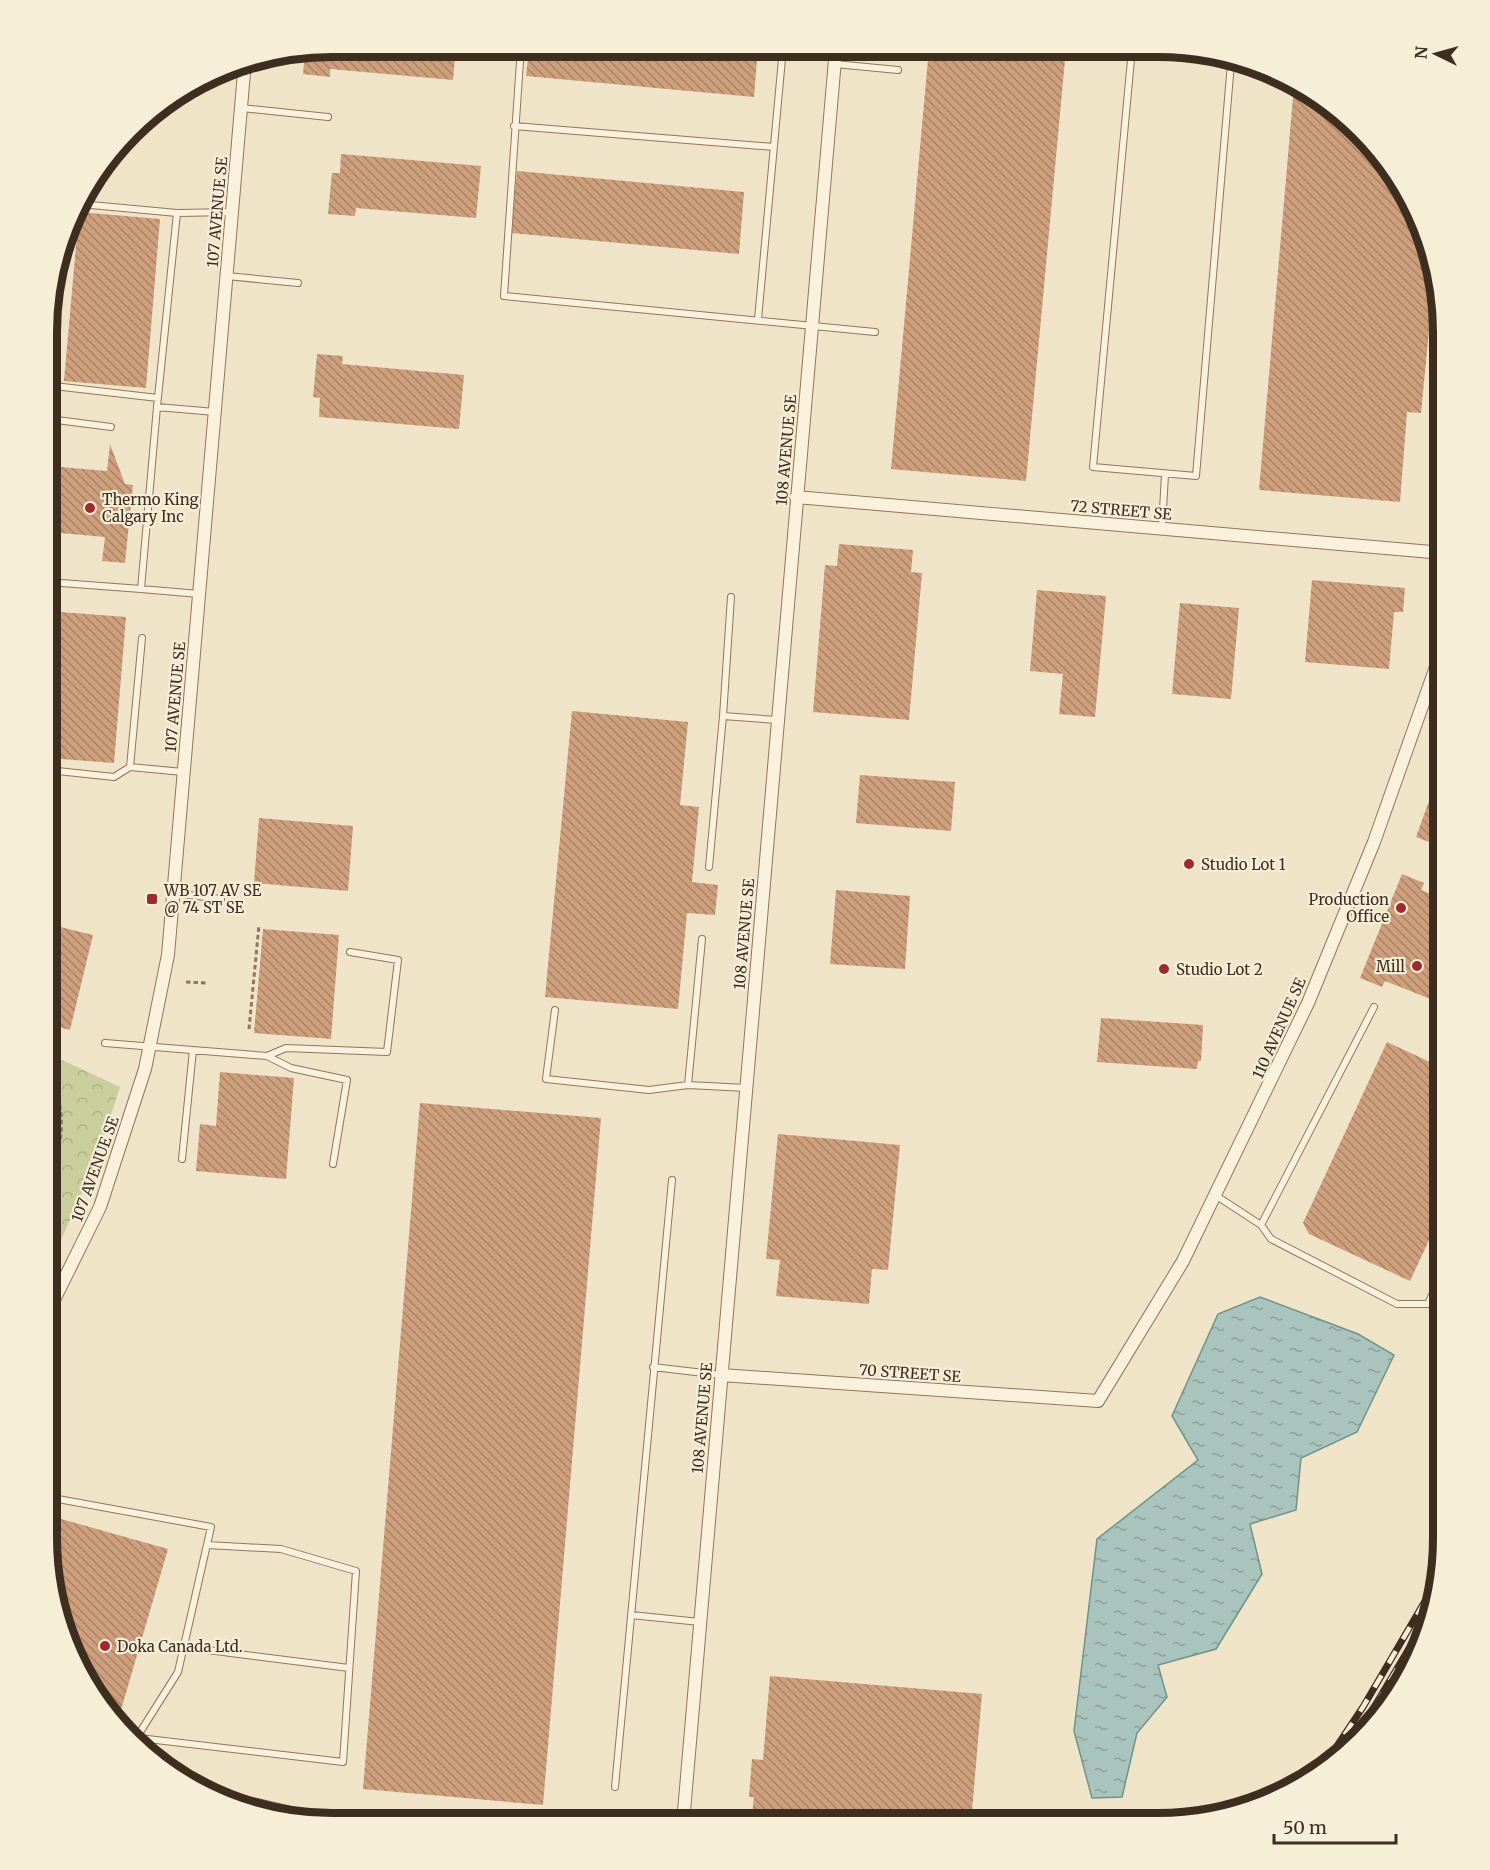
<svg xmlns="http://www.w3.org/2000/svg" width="1490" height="1870" font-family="Merriweather,serif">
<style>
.forest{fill:url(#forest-crowns)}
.water{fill:url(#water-ripples);stroke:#6f938a;stroke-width:1.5}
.building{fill:url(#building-back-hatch)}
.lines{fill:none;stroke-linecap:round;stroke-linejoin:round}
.lane-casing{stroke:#8d765c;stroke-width:8}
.street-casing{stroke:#8d765c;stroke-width:14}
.secondary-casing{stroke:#6f573f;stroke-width:20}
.path{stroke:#8d765c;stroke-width:3;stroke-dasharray:4.5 3;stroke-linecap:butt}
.lane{stroke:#faf1dc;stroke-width:6}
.street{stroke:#faf1dc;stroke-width:12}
.secondary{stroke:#faf1dc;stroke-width:18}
.rail-casing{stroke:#3d2e20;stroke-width:7}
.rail{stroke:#f7eed8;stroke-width:4.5;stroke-dasharray:14;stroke-linecap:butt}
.poi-dot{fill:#9e2a2b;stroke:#f7eed8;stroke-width:2}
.labels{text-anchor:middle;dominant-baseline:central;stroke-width:4.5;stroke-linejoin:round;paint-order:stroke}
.street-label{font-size:15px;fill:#3d2e20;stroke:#f7eed8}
.poi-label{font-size:15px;fill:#3d2e20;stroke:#f7eed8;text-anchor:start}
.rim{fill:none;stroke:#3d2e20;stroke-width:8}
</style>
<defs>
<pattern id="forest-crowns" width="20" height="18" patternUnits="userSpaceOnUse" patternTransform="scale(1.5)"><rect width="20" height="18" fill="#c9cf9b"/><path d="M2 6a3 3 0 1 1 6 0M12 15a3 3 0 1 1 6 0" fill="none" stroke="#aeb285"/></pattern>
<pattern id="water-ripples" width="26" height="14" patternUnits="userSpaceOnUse" patternTransform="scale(1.5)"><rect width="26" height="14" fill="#a9c4bc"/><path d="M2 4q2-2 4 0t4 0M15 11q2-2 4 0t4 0" fill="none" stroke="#8ba098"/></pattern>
<pattern id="building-back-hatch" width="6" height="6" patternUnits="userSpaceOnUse" patternTransform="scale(1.5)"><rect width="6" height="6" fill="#cf9f7d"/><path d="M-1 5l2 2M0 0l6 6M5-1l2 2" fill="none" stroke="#a98266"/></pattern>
</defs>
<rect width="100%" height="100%" fill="#f0e4c8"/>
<path class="forest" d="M47,1053L120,1087L96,1161L47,1272Z"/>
<path class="water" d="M1260,1297L1358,1334L1394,1355L1357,1432L1301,1458L1296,1510L1250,1524L1262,1574L1216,1649L1158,1665L1167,1697L1137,1733L1122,1797L1092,1798L1074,1731L1097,1539L1198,1460L1172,1416L1218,1314Z"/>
<path class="building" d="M332,46L456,47L453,80L330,69V77L303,74L305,51Z
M529,47L758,48L754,97L526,76Z
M929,48L1066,49L1026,481L891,469Z
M1294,86L1317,95L1405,190L1434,258L1441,311L1431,310L1421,413L1407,412L1400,502L1259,490Z
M341,154L481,166L476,218L356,208L355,216L328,214L332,173H340Z
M517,171L744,192L739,254L511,233Z
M79,212L160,219L146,388L64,381Z
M317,354L343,356L342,364L464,375L459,429L319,417L320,398L313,397Z
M110,444L125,484L133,485L125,563L102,561L105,537L49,532V466L107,471Z
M839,544L913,550L911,572L922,573L909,720L813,712L825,565L837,566Z
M1312,580L1405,588L1403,612H1394L1389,669L1305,662Z
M1037,590L1106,596L1095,717L1059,714L1063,674L1030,671Z
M1180,603L1239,608L1231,699L1172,694Z
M48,611L126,617L114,763L48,758Z
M572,711L688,722L680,805L699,807L692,882L718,885L715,915L687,913L678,1009L545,997Z
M1443,762V840L1440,838L1437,845L1416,837Z
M860,775L955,782L951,831L856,823Z
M259,818L353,826L348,891L254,883Z
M1402,874L1424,883L1421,890L1443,899V1004L1385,981L1382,987L1360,978Z
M836,890L910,896L905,969L830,964Z
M48,924L93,935L70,1030L48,1024Z
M263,929L339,935L331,1039L254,1033Z
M1101,1018L1203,1025L1201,1061H1198L1197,1069L1097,1062Z
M1387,1042L1443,1068V1210L1410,1281L1309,1234L1303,1223Z
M220,1072L294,1078L286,1179L196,1171L200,1124L216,1126Z
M420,1103L601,1118L543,1805L363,1789Z
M778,1134L900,1145L888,1270L872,1269L869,1304L776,1296L780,1260L766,1259Z
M47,1515L168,1549L119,1717L85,1680L56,1612L47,1538Z
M770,1676L982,1694L971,1823H875L777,1814L776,1823H751L754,1797H749L752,1759L763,1760Z"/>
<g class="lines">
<defs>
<path id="lane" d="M521,47L504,296L875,332
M1132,49L1093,467L1196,476L1231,63
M835,64L898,70
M241,108L328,117
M514,126L774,147
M80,204L177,213
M227,276L298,283
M758,319L783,48
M49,383L54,386L158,398
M157,407L177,213L232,212
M49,419L111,427
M1162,528L1165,474
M48,582L141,589
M199,594L141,589L157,407L215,412
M731,597L723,716L777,720
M142,638L130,767L183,772
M48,770L114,777L130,767
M709,867L723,716
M174,893L221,899
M555,1010L546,1079L649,1090L688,1085L746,1088
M105,1043L267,1056L286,1048L387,1052L398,960L350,952
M267,1056L291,1068L347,1080L333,1164
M688,1085L702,939
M182,1159L193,1050
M1215,1195L1261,1225L1374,1007
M1261,1225L1271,1239L1397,1304H1428L1443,1271
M653,1367L721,1375
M47,1497L211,1527L178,1672L137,1737
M631,1615L700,1622
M184,1647L349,1668
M139,1738L343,1762L356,1571L281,1549L207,1545
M615,1787L672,1180"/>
<path id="street" d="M796,497L1443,553
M47,1314L100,1207L145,1069L168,955L245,61
M721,1375L1098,1401L1183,1261L1308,1003L1374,842L1443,647
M683,1823L836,48"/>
<path id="secondary" d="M226,1801L321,1823"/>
</defs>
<use href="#lane" class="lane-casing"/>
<use href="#street" class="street-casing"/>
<use href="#secondary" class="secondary-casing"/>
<path class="path" d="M186,982L206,983
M249,1029L259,925
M47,1182C59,1152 65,1134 59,1101L47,1093"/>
<use href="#lane" class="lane"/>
<use href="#street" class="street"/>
<use href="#secondary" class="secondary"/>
<defs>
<path id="rail" d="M1361,1729L1432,1610
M1329,1758L1363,1707L1438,1579"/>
</defs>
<use href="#rail" class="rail-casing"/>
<use href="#rail" class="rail"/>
</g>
<g class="poi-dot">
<circle cx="90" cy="508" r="6"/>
<circle cx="1189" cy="864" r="6"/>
<rect x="146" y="893" width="12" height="12" rx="3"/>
<circle cx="1401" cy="908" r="6"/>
<circle cx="1417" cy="966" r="6"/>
<circle cx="1164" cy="969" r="6"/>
<circle cx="105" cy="1646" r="6"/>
</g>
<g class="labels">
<g class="street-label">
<text transform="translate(217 212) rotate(-85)">107 AVENUE SE</text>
<text transform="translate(786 450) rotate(-85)">108 AVENUE SE</text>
<text transform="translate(1121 510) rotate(5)">72 STREET SE</text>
<text transform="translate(175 697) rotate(-85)">107 AVENUE SE</text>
<text transform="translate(744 934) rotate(-85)">108 AVENUE SE</text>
<text transform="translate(1279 1028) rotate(-66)">110 AVENUE SE</text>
<text transform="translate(95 1169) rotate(-70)">107 AVENUE SE</text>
<text transform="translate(910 1373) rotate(4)">70 STREET SE</text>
<text transform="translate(702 1418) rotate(-85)">108 AVENUE SE</text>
</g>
<g class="poi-label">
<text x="102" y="499">Thermo King<tspan x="102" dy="17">Calgary Inc</tspan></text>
<text x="1201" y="864">Studio Lot 1</text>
<text x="164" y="890">WB 107 AV SE<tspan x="164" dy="17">@ 74 ST SE</tspan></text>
<text x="1389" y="899" text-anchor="end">Production<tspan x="1389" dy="17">Office</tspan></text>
<text x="1405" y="966" text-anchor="end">Mill</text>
<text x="1176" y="969">Studio Lot 2</text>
<text x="117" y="1646">Doka Canada Ltd.</text>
</g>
</g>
<path d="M0 0H1490V1870H0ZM332 57H1158A275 275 0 0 1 1433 332V1538A275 275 0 0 1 1158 1813H332A275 275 0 0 1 57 1538V332A275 275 0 0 1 332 57Z" fill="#f7eed8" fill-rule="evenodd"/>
<path class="rim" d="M332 57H1158A275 275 0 0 1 1433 332V1538A275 275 0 0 1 1158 1813H332A275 275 0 0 1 57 1538V332A275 275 0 0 1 332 57Z"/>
<g transform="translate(1436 54) rotate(275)" stroke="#f7eed8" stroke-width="4.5" paint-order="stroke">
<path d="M0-4.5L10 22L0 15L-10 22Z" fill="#3d2e20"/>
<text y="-9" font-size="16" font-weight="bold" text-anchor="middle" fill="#3d2e20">N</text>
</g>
<path d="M1274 1834v9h122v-9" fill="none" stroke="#3d2e20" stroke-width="3"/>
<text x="1283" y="1834" font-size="18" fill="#3d2e20" stroke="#f7eed8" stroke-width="4.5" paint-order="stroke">50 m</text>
</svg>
